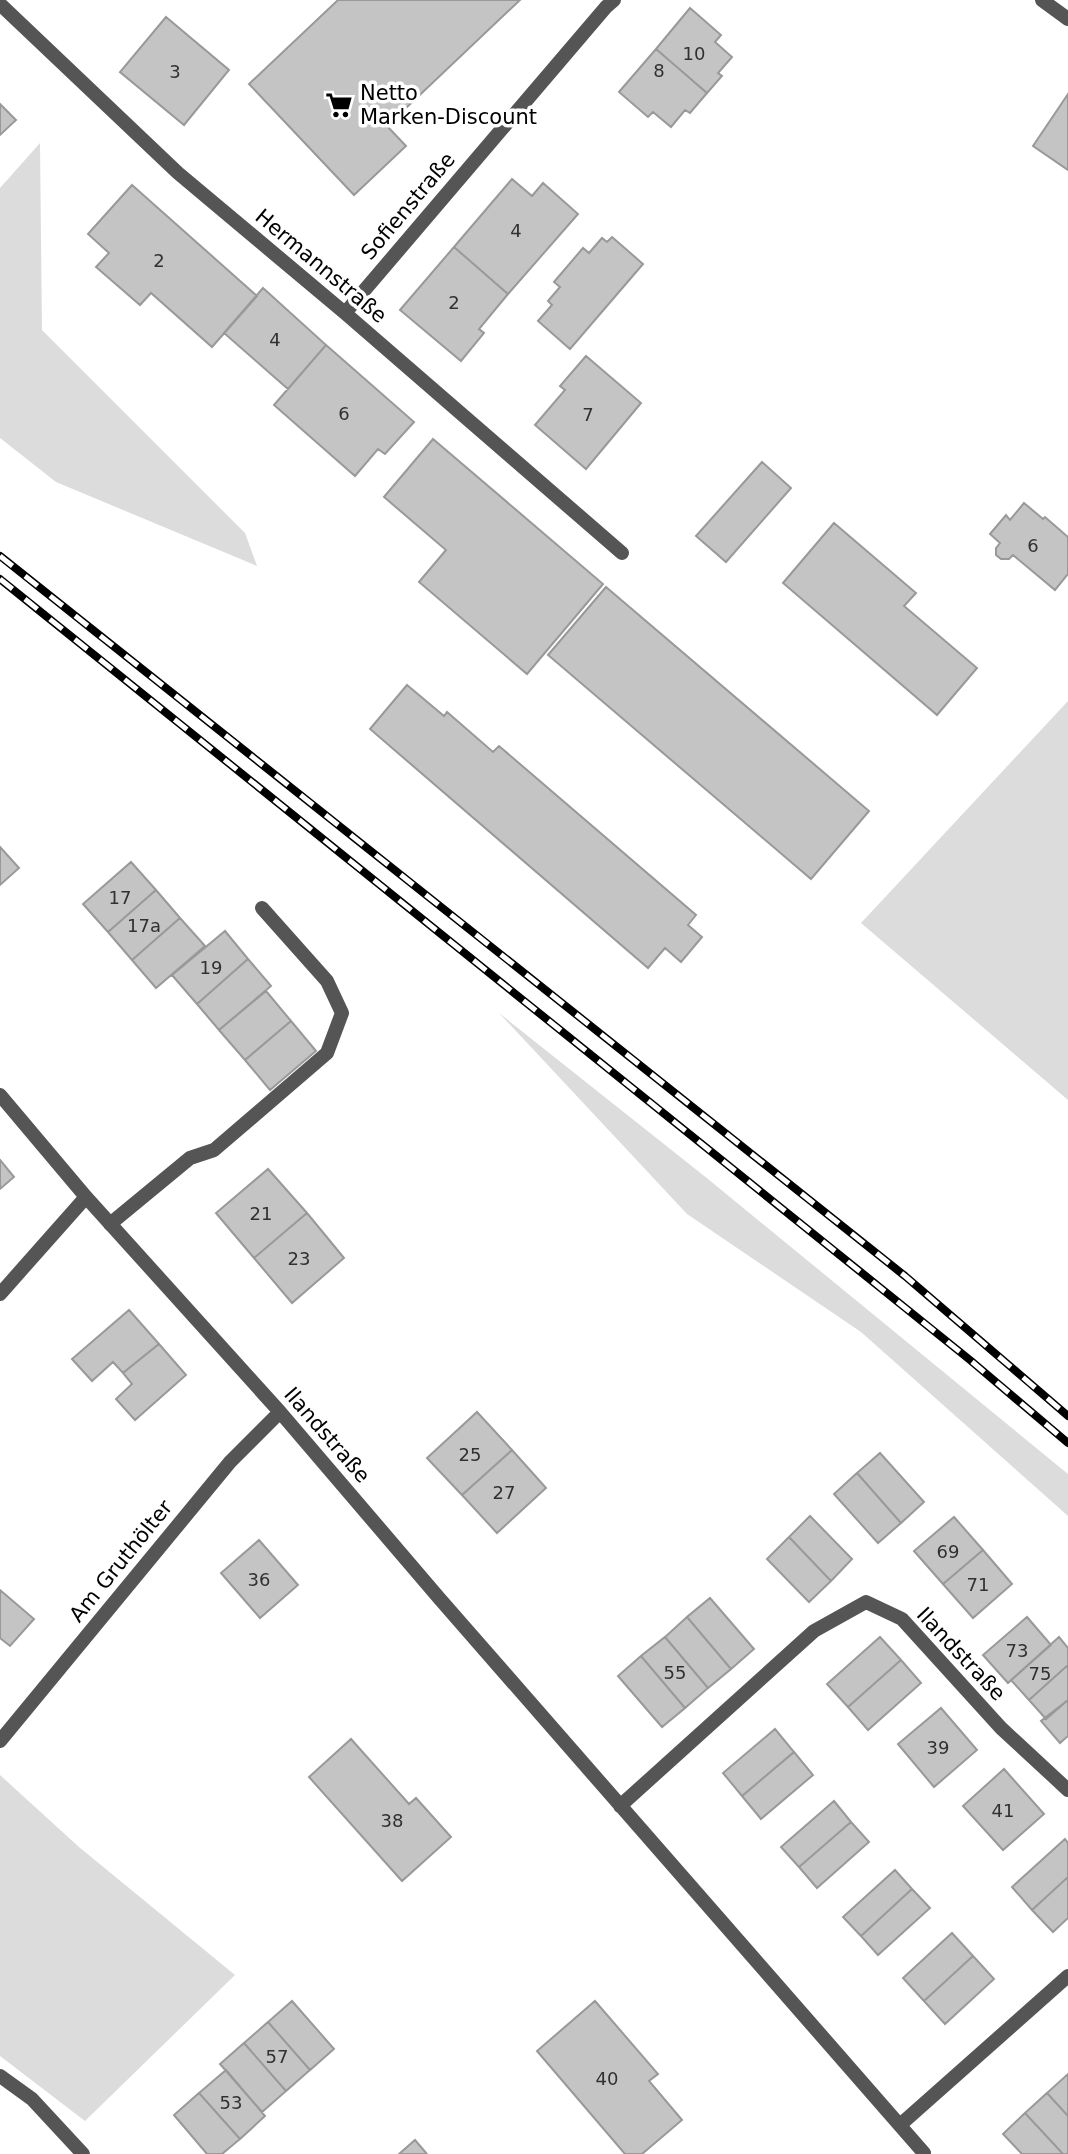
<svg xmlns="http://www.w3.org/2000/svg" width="1068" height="2154" font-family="'DejaVu Sans',sans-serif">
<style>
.green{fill:#dcdcdc}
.building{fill:#c4c4c4;stroke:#999;stroke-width:2}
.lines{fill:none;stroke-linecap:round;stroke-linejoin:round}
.service{stroke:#555;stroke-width:14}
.minor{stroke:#555;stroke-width:14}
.rail-casing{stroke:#000;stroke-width:8}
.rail{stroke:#fff;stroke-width:5;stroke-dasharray:16;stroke-linecap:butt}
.labels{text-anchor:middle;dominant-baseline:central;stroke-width:7;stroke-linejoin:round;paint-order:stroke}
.number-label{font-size:18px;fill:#313131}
.poi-label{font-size:21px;fill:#000;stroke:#fff;text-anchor:start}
.street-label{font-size:21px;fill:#000;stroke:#fff}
</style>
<rect width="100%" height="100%" fill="#fff"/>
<path class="green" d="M40,143L42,330L245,533L257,566L56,482L0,438V188Z
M1068,701V1100L861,923Z
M499,1013L708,1179L1068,1474V1516L861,1332L687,1214Z
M0,1775L79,1847L235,1975L85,2121L0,2056Z"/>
<path class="building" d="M338,0H520L387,126L406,146L354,195L249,84Z
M690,8L721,35L715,42L732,57L718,73L722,76L707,93L656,49Z
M166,17L229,70L184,125L120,72Z
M656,49L707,93L690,113L685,110L671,127L653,112L648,117L619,92Z
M1068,94V170L1033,146Z
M0,104L16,120L0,135Z
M512,179L532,196L543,183L578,214L508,294L454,247Z
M132,185L257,296L212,347L151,293L140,305L96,267L109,253L88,234Z
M612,237L643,264L570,349L538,321L552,305L548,301L560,287L554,282L583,248L589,253L602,238L607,242Z
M454,247L508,294L479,329L484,333L461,361L400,310Z
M263,288L326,345L288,389L224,333Z
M326,345L414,422L385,454L378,449L355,476L274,405Z
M586,356L641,403L586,469L535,425L565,390L560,386Z
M433,439L603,584L527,674L419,582L446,550L384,497Z
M762,462L791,488L726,562L696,536Z
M1024,503L1043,519L1045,517L1068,537V574L1055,590L1013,555L1009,559H1001L996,555V548L1000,543L990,534L1006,515L1010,520Z
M834,523L916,593L904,606L977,668L937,715L783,583Z
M606,587L869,811L811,879L548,655Z
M407,685L444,716L447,712L493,752L499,746L696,915L688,925L702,937L681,962L665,948L648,968L370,729Z
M0,847L19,868L0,885Z
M131,862L156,890L108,932L83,904Z
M156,890L180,918L132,960L108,932Z
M180,918L205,946L156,988L132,960Z
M225,931L248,959L197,1004L172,975Z
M248,959L271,986L219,1030L197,1004Z
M266,991L291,1021L245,1060L219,1030Z
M291,1021L316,1051L270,1090L245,1060Z
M0,1160L14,1177L0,1189Z
M268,1169L307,1213L254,1258L216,1213Z
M307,1213L344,1258L292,1303L254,1258Z
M129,1310L159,1344L123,1373L113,1362L92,1381L72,1359Z
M159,1344L186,1375L135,1420L116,1399L132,1384L123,1373Z
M477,1412L512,1450L462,1495L427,1458Z
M512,1450L546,1488L497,1533L462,1495Z
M880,1453L924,1502L901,1523L857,1473Z
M857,1473L901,1523L878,1543L834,1494Z
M810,1516L852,1559L831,1581L789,1537Z
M954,1517L983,1550L943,1584L914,1551Z
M789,1537L831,1581L809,1602L767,1559Z
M259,1540L298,1585L260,1618L221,1573Z
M983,1550L1012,1584L973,1618L943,1584Z
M0,1590L34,1619L10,1646L0,1638Z
M710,1598L754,1649L731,1669L687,1617Z
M687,1617L731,1669L708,1688L665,1637Z
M1027,1617L1051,1645L1008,1683L983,1655Z
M665,1637L708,1688L685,1708L641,1656Z
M880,1637L901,1660L848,1707L827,1684Z
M1059,1637L1068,1648V1665L1029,1700L1011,1680Z
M641,1656L685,1708L662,1727L618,1676Z
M901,1660L921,1683L868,1730L848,1707Z
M1068,1665V1700L1046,1719L1029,1700Z
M1068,1700V1736L1060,1743L1041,1721Z
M941,1708L977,1750L934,1787L898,1744Z
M775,1729L794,1752L742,1796L723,1773Z
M351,1739L409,1804L416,1798L451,1837L402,1881L309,1777Z
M794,1752L813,1775L761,1819L742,1796Z
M1004,1769L1044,1814L1003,1850L963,1806Z
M834,1801L851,1822L799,1867L781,1847Z
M851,1822L869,1842L817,1888L799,1867Z
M1065,1839L1068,1843V1877L1032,1910L1012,1887Z
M895,1870L912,1889L861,1936L843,1917Z
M1068,1877V1918L1053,1932L1032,1910Z
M912,1889L930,1908L878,1955L861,1936Z
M952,1933L973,1956L924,2001L903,1978Z
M973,1956L994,1979L945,2024L924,2001Z
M292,2001L334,2049L310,2070L268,2022Z
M595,2001L658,2074L649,2081L682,2120L642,2154H625L537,2051Z
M268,2022L310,2070L286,2091L244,2043Z
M244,2043L286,2091L262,2112L220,2064Z
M226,2070L265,2116L240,2139L199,2093Z
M1068,2074V2116L1047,2093Z
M199,2093L240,2139L222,2154H207L174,2115Z
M1047,2093L1068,2116V2154H1063L1025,2113Z
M1025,2113L1063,2154H1022L1003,2134Z
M415,2140L427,2154H399Z"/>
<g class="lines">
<path class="service" d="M110,1224L190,1158L214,1150L327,1053L342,1013L327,981L262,908"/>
<path class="minor" d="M1042,0L1068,19
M0,4L178,173L345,313L622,553
M345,313L606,7L614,0
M0,1095L86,1197L280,1412L439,1598L924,2153
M0,1294L86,1197
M0,1741L230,1462L280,1412
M620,1806L814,1631L866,1602L902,1619L1001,1728L1068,1790
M0,2076L32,2099L83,2154
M900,2125L1068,1976"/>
<defs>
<path id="rail" d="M0,556L905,1276L1068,1416
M0,579L970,1360L1068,1443"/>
</defs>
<use href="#rail" class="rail-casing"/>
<use href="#rail" class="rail"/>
</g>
<defs>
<symbol id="supermarket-bare" viewBox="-9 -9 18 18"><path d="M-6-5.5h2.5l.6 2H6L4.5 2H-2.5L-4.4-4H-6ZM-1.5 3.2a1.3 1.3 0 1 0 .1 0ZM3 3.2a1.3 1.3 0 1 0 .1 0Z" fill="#000" stroke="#fff" stroke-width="2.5" paint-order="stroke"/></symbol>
</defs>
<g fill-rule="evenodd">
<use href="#supermarket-bare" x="320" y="86" width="38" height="38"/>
</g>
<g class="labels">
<g class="number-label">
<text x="694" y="53">10</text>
<text x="659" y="70">8</text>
<text x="175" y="71">3</text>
<text x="516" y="230">4</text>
<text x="159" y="260">2</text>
<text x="454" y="302">2</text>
<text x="275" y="339">4</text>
<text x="344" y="413">6</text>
<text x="588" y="414">7</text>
<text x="1033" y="545">6</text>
<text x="120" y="897">17</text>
<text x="144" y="925">17a</text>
<text x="211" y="967">19</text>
<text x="261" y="1213">21</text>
<text x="299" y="1258">23</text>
<text x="470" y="1454">25</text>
<text x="504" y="1492">27</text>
<text x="948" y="1551">69</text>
<text x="259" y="1579">36</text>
<text x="978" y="1584">71</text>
<text x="1017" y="1650">73</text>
<text x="675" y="1672">55</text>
<text x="1040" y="1673">75</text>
<text x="938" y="1747">39</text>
<text x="1003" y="1810">41</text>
<text x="392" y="1820">38</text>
<text x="277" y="2056">57</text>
<text x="607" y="2078">40</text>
<text x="231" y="2102">53</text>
</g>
<g class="poi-label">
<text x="360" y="93">Netto<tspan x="360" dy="24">Marken-Discount</tspan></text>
</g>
<g class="street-label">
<text transform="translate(408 206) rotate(-50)">Sofienstraße</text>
<text transform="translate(321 266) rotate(40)">Hermannstraße</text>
<text transform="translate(327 1435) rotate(49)">Ilandstraße</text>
<text transform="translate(121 1561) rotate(-51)">Am Gruthölter</text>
<text transform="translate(961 1654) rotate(47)">Ilandstraße</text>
</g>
</g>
</svg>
